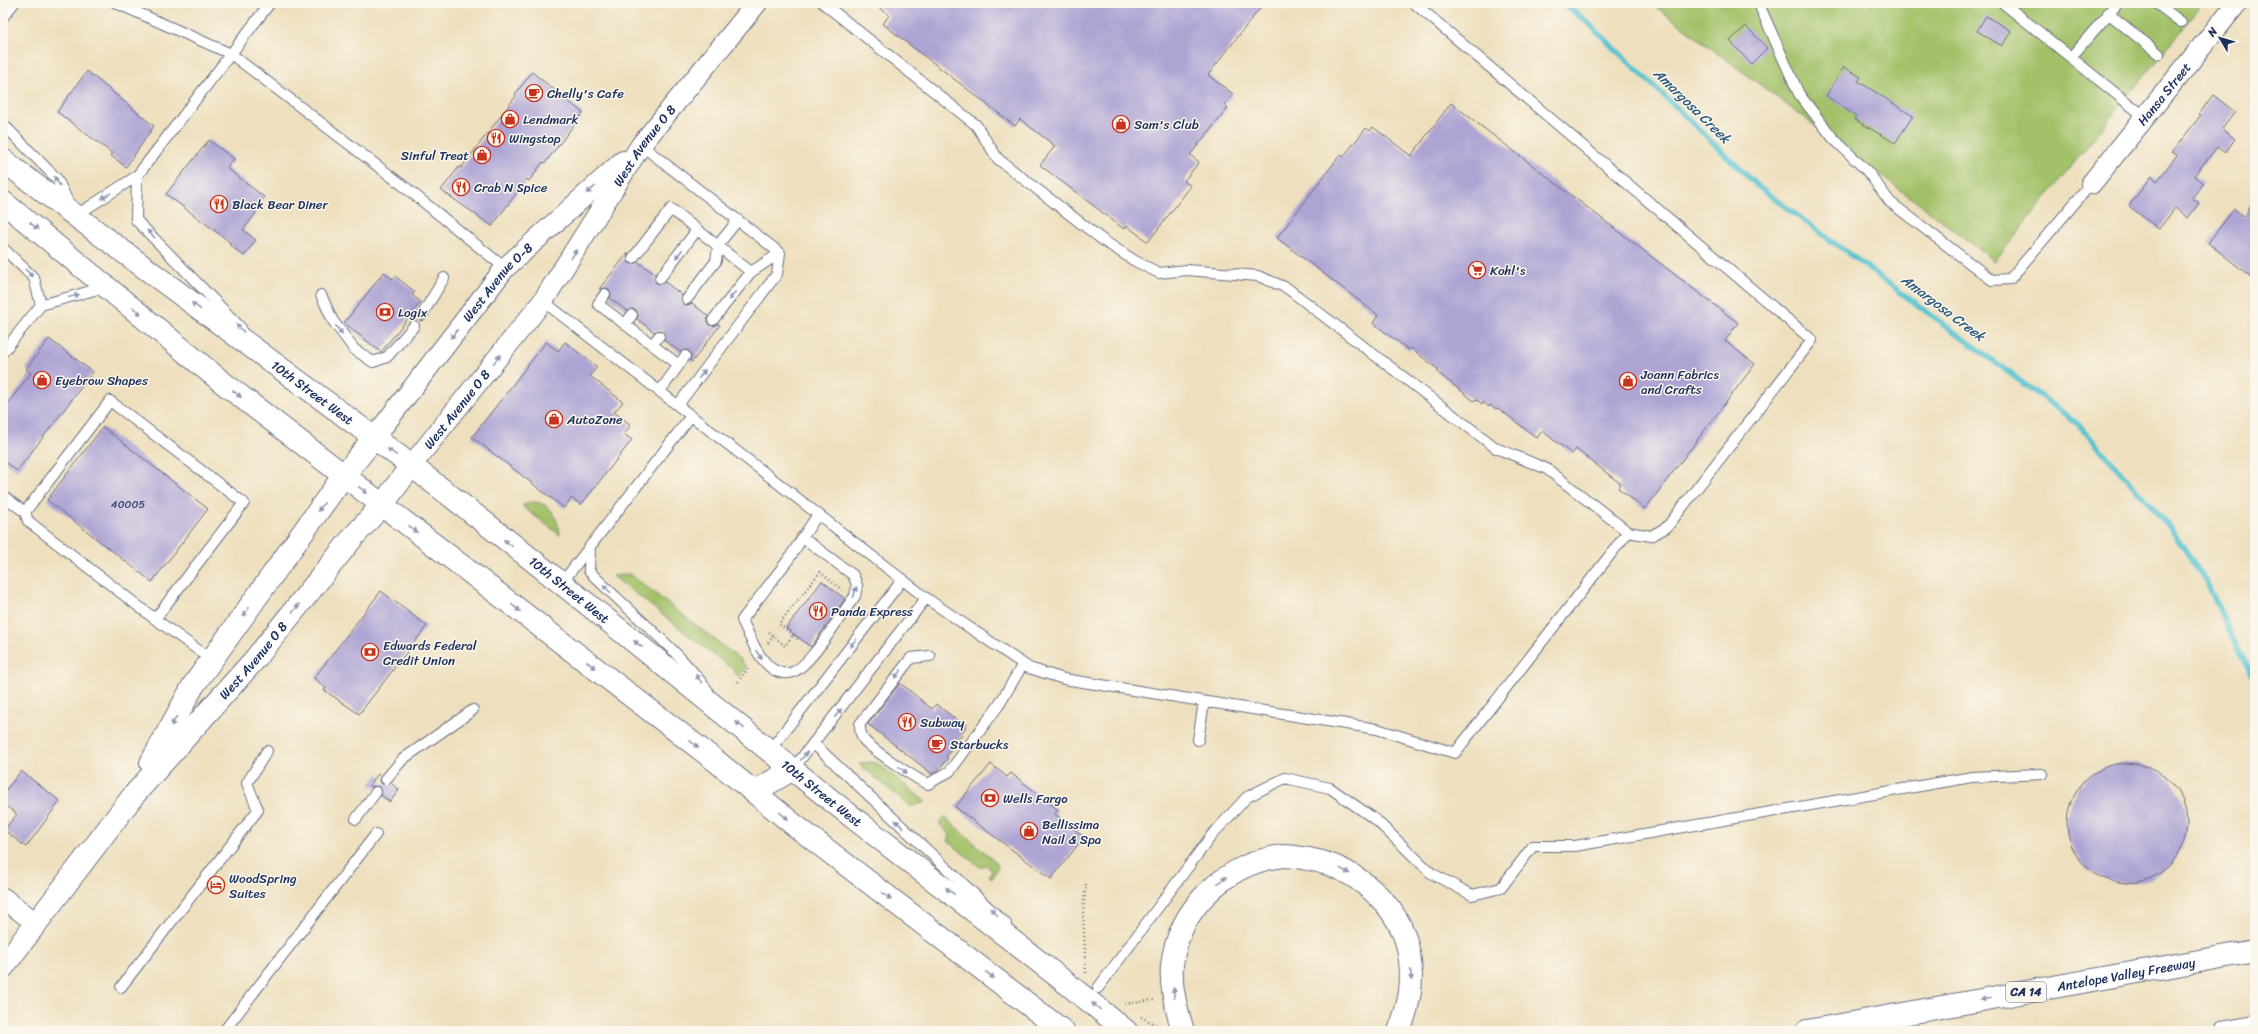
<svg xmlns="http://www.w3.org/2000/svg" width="2258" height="1034" font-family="Sriracha,sans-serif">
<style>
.green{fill:#a3c168;stroke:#5f7863}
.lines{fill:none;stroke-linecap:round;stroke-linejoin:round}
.stream{stroke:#57c3d0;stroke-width:5.5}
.building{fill:#aea4d4}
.lane-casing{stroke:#656d80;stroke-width:12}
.street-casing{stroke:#656d80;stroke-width:22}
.secondary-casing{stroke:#656d80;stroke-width:24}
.primary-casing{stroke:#656d80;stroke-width:24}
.highway-casing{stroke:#656d80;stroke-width:24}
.path{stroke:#656d80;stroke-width:2.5;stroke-dasharray:1 3;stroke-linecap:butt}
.lane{stroke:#fff;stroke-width:10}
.street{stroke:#fff;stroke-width:20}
.secondary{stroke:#fff;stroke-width:22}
.primary{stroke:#fff;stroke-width:22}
.highway{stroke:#fff;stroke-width:22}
.oneway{fill:#8d97ae}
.labels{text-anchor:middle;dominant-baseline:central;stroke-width:3;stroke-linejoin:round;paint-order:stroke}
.number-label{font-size:11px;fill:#404c7c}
.shield{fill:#fbf7ec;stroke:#5e6b89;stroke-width:1}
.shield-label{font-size:12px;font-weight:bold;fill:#1b2f5e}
.poi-label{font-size:13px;fill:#1b2f5e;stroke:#fbf7ec;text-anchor:start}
.street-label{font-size:13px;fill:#1b2f5e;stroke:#fbf7ec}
.water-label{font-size:14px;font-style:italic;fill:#2d5b80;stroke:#fbf7ec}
</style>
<rect width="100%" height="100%" fill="#fbf7ec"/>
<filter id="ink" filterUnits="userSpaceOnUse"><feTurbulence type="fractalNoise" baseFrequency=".025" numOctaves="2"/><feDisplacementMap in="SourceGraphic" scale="8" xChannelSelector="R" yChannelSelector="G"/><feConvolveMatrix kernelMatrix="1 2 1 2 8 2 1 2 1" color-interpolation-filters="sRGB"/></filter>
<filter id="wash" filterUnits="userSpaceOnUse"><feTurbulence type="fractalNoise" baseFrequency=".012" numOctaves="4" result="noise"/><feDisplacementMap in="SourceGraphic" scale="16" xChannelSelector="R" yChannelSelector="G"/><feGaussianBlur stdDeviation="0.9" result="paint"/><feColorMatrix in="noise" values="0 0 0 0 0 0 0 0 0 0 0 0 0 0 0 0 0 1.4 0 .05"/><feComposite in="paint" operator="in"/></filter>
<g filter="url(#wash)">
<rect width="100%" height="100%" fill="#eedfbe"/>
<path class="green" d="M1651,3H2203L1995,261Z
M531,502C551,501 558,519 560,535L522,506Z
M630,574L741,660L746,667L739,677L732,669L613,576Z
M869,762L879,764L926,802L911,807L859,764Z
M945,817L996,862L998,867L992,878L989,876L992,870L986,865L981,868L948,841L950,835L939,824Z"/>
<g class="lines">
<path class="stream" d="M1562,3L1585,20L1760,188L2078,424L2168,525L2206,581L2240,654L2255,678"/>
</g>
<g id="blocks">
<path class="building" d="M873,3H1264L1208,75L1233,94L1224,105L1228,108L1190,155L1199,162L1184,181L1191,186L1148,242L1127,226L1124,229L1040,165L1055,146L1020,119L1015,126L883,24L889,15Z
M1986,16L2011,31L2002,46L1977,31Z
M1746,26L1767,48L1751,64L1730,41Z
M1844,67L1861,77L1858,81L1913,116L1895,143L1854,119L1856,116L1826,96Z
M87,71L154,126L126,167L110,155L112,153L57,112Z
M532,72L583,113L545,163L543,162L529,181L527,179L492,226L441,190L459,167L461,168L516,96L515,94Z
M2213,95L2235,112L2222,129L2235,139L2225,153L2217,147L2194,176L2204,183L2192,198L2199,203L2188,218L2175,208L2159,229L2129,206L2152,176L2157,181L2177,155L2172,152L2201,115L2199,114Z
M1451,103L1738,323L1725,341L1755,364L1645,509L1618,488L1621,484L1576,449L1572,454L1542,431L1537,438L1498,408L1496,409L1490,405L1489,407L1483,402L1482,404L1476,399L1474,401L1437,372L1439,370L1411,348L1409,350L1373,323L1378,315L1277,238L1340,155L1343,157L1366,128L1370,131L1373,127L1411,156Z
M209,140L234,159L227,168L264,197L253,210L256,213L243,230L256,240L244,256L229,244L230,242L166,194Z
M2255,196V280L2208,243L2234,209L2245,217Z
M628,253L629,263L633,264L638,262L655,274L656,283L660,284L665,282L682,295L683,304L687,305L692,303L708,316L707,322L709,325L715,326L718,324L720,325L692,362L690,360L691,356L689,351L685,350L680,352L664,340L663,331L660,330L654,332L637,319L638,316L636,310L632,309L627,311L610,298L611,294L609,289L605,288L599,289Z
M384,272L392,279L395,276L415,292L412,295L421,302L381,352L344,323Z
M49,339L93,372L17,471L3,460V410L31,373L26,369Z
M546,342L558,351L565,342L597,367L590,376L623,402L614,412L631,425L624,434L632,440L581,505L572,498L564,508L472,437Z
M103,427L208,509L152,582L47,500Z
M822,581L845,599L811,647L786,628Z
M381,591L427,626L359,714L324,690L326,688L314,678Z
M900,683L932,709L936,704L966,727L961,733L963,734L946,757L948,758L938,770L932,774L868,724Z
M2067 823a60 60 0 1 1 120 0a60 60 0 1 1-120 0Z
M991,764L1007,777L1011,773L1058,810L1055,814L1084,837L1051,879L955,807Z
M21,771L60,801L26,847L4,830L17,814L3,804V794Z
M378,774L381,776L380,781L382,784L391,783L399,790L390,802L381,795L380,787L369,786Z"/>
</g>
</g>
<g filter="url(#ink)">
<use href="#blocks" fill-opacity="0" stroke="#656d80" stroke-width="1"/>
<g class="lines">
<defs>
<path id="lane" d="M116,3L231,54L405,187L505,268
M1414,3L1812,340L1667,527L1651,536L1628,532
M1762,3L1761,9L1799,94L1833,138L1868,172L1890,202L1992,280L2010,279L2091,184
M2003,3L2145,117
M2156,3L2181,22
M2108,13L2159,54
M3,17L14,3
M2071,57L2118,3
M3,124L57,179L75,216L137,176L270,3
M641,145L780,253
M137,176L136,220L241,328
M3,248L34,278L41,305
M633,258L671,209L751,272
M660,278L697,230
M605,294L598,304L679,365L660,391
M321,295L333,321L354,349L373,362L387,357L414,326
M687,299L716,261L718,245L738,220
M543,301L926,598L1029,668L1064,679L1377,729L1455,753L1628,532L1547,469L1496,448L1287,288L1258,276L1187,270L1159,273L1135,261L1104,241L998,159L976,125L823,3
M422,315L444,278
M713,320L751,272L780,253
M625,324L632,315
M652,345L659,336
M3,352L41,305L105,287
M679,365L685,356
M678,405L777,274L780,253
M3,496L25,512L28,521L155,619L244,503L110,401L25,512
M802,537L853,575L857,585L855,596C841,614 812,664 793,672C786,675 775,672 770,667C756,655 750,636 742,620L788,560L818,514
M590,546L589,571C628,611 675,646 708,691
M561,584L691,416
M155,619L212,660
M930,656L911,658L860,724C859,729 861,734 863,739C871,749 916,779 928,784L950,771L999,705L1023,664
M1198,740L1204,702
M814,744L1006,924
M770,750L903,579
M793,769L926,598
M386,779L403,759L473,710
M356,819L376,792
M121,987L258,810L247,783L267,751
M1098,988L1212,835L1247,797L1285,778L1330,788L1376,820L1431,873L1472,895L1501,888L1533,846H1575L1972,777L2042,774
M224,1031L376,834"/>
<g id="street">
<path id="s1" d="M2091,184L2237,3"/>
<path id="s2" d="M374,438L505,268L623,161"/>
<path id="s3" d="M411,466L543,301L641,145L757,3"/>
<path d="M3,898L36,923"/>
</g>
<g id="secondary">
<path d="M151,763L193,686L344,475L374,438"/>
<path id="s4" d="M3,967L133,796L256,658L354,536L383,504L411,466"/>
</g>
<g id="primary">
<path id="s5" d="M3,160C136,264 274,362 409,464C547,569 681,680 817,789C919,871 1025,948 1126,1031"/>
<path d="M3,202L222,382L716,761L793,824L1063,1031"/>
<path d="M754,792L793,769"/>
</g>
<g id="highway">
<path d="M1183,1031C1177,1010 1170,988 1172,966C1177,909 1227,862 1284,856C1289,856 1296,857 1302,858C1351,864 1401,903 1409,954C1414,982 1409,1006 1399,1031"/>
<path id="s6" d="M1807,1031L2255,951"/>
<path d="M2226,1031L2255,1026"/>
</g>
</defs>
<use href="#lane" class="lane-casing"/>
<use href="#street" class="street-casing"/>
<use href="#secondary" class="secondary-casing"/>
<use href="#primary" class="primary-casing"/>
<use href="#highway" class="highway-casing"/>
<path class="path" d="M769,632L785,646L793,635L800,641
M793,635L779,624L820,572L842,590
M768,643L773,636
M738,682L750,666
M1086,973L1083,912L1086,882
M1125,1004L1154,1000
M1141,1017L1161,1027"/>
<use href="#lane" class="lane"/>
<use href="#street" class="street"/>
<use href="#secondary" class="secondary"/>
<use href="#primary" class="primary"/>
<use href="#highway" class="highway"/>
</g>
<defs><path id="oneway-solid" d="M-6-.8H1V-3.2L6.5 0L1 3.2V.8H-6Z"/></defs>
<g class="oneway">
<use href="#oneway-solid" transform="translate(57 181) rotate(-123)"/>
<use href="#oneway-solid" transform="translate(591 190) rotate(138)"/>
<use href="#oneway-solid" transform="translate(106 196) rotate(148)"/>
<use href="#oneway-solid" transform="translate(34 226) rotate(39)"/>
<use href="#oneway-solid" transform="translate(151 234) rotate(-135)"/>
<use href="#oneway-solid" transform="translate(574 254) rotate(-58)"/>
<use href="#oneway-solid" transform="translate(679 254) rotate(127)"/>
<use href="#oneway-solid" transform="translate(29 273) rotate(44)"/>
<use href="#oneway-solid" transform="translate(74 296) rotate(-15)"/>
<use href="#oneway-solid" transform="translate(732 296) rotate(128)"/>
<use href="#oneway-solid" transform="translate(196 306) rotate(-143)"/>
<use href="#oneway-solid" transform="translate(137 311) rotate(40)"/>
<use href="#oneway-solid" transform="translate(240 328) rotate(-133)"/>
<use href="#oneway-solid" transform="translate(339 330) rotate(53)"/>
<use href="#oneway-solid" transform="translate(454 334) rotate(128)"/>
<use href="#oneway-solid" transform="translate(497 359) rotate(-51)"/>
<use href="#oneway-solid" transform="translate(702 374) rotate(-53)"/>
<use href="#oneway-solid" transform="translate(237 394) rotate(37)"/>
<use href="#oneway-solid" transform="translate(392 452) rotate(-144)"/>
<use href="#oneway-solid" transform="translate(363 490) rotate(37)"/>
<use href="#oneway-solid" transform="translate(321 507) rotate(126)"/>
<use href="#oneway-solid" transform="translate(413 529) rotate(38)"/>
<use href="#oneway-solid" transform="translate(508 543) rotate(-142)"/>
<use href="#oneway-solid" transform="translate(607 589) rotate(-134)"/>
<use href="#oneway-solid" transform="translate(855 592) rotate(-73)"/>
<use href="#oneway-solid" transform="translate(296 608) rotate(-52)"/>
<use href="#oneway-solid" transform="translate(516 608) rotate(37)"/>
<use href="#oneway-solid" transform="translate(246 612) rotate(126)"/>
<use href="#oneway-solid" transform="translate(853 643) rotate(128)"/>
<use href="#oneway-solid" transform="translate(638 644) rotate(-142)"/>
<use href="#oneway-solid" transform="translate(759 655) rotate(56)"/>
<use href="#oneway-solid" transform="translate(591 665) rotate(37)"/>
<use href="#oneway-solid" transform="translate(898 674) rotate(128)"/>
<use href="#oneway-solid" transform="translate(699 679) rotate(-126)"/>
<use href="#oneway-solid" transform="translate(838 713) rotate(-52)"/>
<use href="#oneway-solid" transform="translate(174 721) rotate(119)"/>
<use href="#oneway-solid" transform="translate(740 725) rotate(-141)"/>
<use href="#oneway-solid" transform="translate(694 744) rotate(37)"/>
<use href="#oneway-solid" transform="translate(804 756) rotate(-51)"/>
<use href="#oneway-solid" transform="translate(903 770) rotate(38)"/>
<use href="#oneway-solid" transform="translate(784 816) rotate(39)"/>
<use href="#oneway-solid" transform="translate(899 824) rotate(-137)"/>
<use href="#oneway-solid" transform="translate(1345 871) rotate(29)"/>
<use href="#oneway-solid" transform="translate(1222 880) rotate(-39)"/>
<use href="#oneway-solid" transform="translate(950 891) rotate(-142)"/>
<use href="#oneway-solid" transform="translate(887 896) rotate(37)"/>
<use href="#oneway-solid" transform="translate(994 912) rotate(-135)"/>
<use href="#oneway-solid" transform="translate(990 975) rotate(37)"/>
<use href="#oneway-solid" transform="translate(1411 975) rotate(87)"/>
<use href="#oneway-solid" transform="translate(1174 993) rotate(-94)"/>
<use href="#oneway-solid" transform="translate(1986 999) rotate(170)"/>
<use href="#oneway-solid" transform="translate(1096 1006) rotate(-141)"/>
</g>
</g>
<defs>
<symbol id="cafe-ring" viewBox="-11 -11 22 22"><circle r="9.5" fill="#fbf7ec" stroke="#c8321e" stroke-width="1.5"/><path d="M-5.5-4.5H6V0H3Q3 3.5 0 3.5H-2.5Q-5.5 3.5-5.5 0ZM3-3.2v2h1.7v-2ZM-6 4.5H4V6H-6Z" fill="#c8321e"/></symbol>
<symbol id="shop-ring" viewBox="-11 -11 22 22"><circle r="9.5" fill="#fbf7ec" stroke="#c8321e" stroke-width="1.5"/><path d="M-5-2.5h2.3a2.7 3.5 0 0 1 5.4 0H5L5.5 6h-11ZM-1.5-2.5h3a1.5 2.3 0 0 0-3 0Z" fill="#c8321e"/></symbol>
<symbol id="restaurant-ring" viewBox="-11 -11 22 22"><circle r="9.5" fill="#fbf7ec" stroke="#c8321e" stroke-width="1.5"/><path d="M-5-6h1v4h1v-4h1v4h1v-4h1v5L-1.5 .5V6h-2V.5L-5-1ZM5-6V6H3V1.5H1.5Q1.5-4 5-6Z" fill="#c8321e"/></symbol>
<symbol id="supermarket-ring" viewBox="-11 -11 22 22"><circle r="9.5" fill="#fbf7ec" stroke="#c8321e" stroke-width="1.5"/><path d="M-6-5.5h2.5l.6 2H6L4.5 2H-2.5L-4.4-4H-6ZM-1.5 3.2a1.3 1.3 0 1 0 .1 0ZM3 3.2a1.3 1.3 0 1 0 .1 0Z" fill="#c8321e"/></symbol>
<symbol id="bank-ring" viewBox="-11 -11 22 22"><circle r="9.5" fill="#fbf7ec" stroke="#c8321e" stroke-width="1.5"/><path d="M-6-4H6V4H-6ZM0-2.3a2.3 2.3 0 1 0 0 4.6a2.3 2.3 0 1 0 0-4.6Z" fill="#c8321e"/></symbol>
<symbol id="hotel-ring" viewBox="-11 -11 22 22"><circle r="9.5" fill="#fbf7ec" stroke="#c8321e" stroke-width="1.5"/><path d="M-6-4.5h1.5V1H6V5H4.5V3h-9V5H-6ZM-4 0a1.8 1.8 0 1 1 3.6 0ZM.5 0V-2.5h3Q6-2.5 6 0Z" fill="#c8321e"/></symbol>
</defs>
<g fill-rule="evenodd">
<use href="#cafe-ring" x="524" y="83" width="20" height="20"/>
<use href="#shop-ring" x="500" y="109" width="20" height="20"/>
<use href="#shop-ring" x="1111" y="114" width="20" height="20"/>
<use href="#restaurant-ring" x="486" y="128" width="20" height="20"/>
<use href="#shop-ring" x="472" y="145" width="20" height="20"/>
<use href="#restaurant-ring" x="451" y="177" width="20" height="20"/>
<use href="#restaurant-ring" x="209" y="194" width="20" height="20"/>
<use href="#supermarket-ring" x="1467" y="260" width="20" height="20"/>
<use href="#bank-ring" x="375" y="302" width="20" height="20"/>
<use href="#shop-ring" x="32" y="370" width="20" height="20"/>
<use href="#shop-ring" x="1618" y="371" width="20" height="20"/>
<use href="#shop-ring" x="544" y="409" width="20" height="20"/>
<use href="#restaurant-ring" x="808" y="601" width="20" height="20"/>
<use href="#bank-ring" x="360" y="642" width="20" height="20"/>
<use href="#restaurant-ring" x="897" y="712" width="20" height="20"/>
<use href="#cafe-ring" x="927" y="734" width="20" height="20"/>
<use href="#bank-ring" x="980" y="788" width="20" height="20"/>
<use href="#shop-ring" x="1019" y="821" width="20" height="20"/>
<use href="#hotel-ring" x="206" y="875" width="20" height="20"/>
</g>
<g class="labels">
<g class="number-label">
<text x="128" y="504">40005</text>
</g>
<rect class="shield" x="2006" y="982" width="40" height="20" rx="3"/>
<g class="shield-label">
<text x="2026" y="992">CA 14</text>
</g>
<g class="poi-label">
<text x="547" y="93">Chelly's Cafe</text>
<text x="523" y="119">Lendmark</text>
<text x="1134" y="124">Sam's Club</text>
<text x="509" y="138">Wingstop</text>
<text x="469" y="155" text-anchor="end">Sinful Treat</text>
<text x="474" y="187">Crab N Spice</text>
<text x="232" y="204">Black Bear Diner</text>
<text x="1490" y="270">Kohl's</text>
<text x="398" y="312">Logix</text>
<text x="1641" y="374">Joann Fabrics<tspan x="1641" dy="15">and Crafts</tspan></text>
<text x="55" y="380">Eyebrow Shapes</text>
<text x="567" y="419">AutoZone</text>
<text x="831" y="611">Panda Express</text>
<text x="383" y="645">Edwards Federal<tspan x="383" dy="15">Credit Union</tspan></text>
<text x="920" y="722">Subway</text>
<text x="950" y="744">Starbucks</text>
<text x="1003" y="798">Wells Fargo</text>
<text x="1042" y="824">Bellissima<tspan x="1042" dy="15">Nail &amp; Spa</tspan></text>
<text x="229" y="878">WoodSpring<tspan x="229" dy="15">Suites</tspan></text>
</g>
<g class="street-label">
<text stroke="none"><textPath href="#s1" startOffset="116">Hansa Street</textPath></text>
<text stroke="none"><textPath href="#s3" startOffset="397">West Avenue O 8</textPath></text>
<text stroke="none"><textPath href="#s2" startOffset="199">West Avenue O-8</textPath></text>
<text stroke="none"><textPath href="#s5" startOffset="387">10th Street West</textPath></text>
<text stroke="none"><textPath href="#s3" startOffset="73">West Avenue O 8</textPath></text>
<text stroke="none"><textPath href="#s5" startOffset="711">10th Street West</textPath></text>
<text stroke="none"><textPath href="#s4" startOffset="396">West Avenue O 8</textPath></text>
<text stroke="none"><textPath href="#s5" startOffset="1035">10th Street West</textPath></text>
<text stroke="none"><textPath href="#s6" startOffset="324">Antelope Valley Freeway</textPath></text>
</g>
<g class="water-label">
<text transform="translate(1692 106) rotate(44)">Amargosa Creek</text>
<text transform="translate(1943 308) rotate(37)">Amargosa Creek</text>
</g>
</g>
<rect width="2258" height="1034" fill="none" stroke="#fbf7ec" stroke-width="16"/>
<g transform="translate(2220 38) rotate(308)" stroke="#fbf7ec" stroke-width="3" paint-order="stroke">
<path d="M0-3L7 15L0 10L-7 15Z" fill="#1b2f5e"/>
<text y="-6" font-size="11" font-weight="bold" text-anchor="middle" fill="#1b2f5e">N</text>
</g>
</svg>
